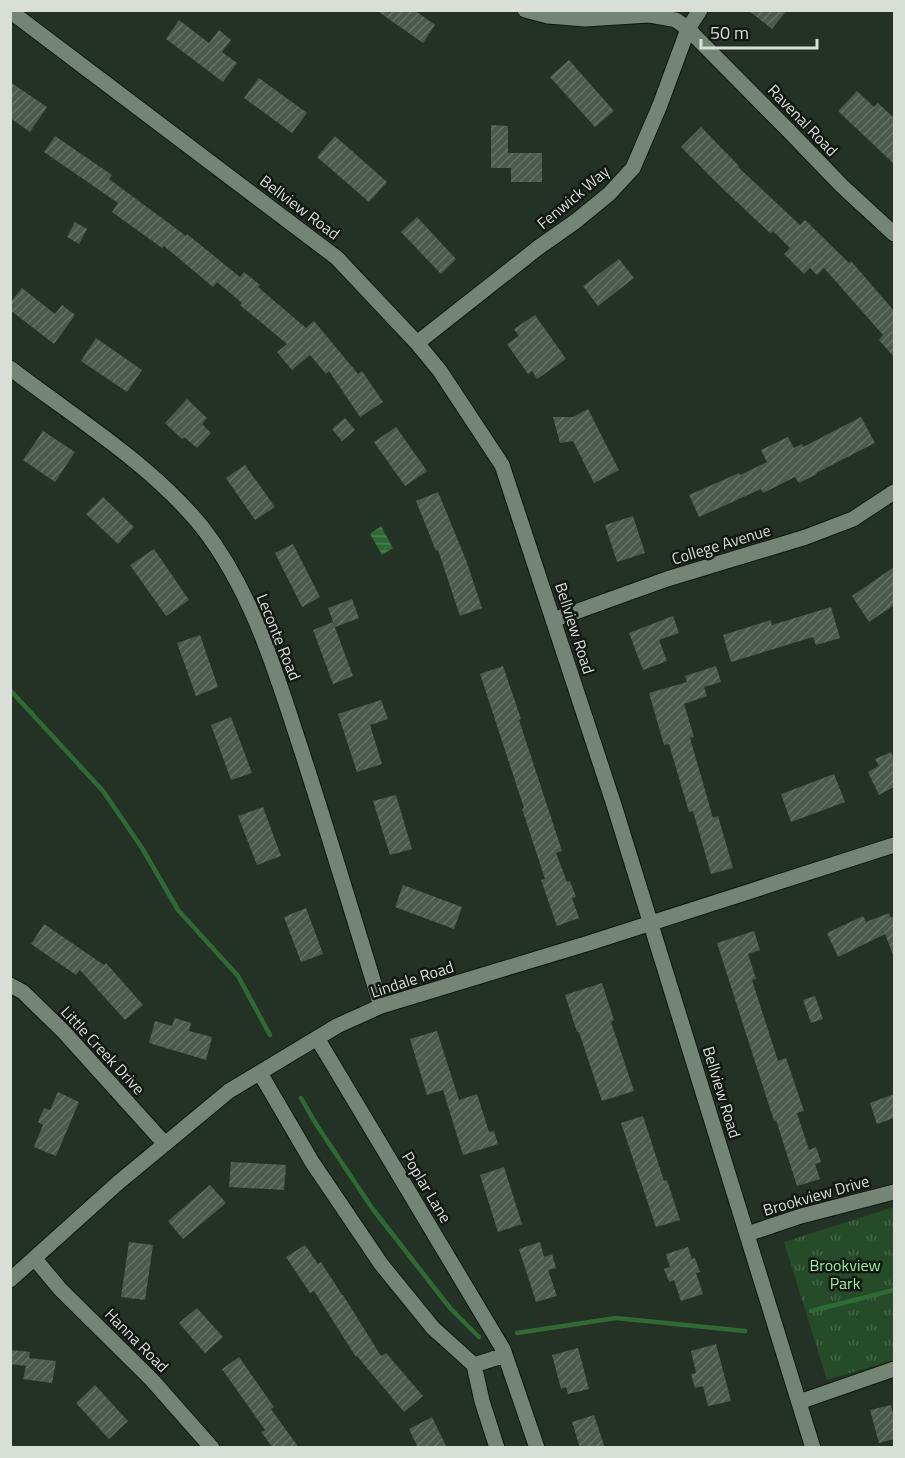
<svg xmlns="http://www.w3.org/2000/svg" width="905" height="1458" font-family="'Titillium Web',sans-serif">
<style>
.grass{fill:url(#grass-tufts)}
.water{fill:url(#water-rules)}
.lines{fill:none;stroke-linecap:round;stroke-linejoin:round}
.stream{stroke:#2f6a35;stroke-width:4.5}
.building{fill:url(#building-hatch)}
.minor-casing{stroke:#0d190e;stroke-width:17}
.minor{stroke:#758575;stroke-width:15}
.labels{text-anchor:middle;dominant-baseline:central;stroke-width:5;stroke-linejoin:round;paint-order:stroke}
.street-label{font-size:16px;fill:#d7dfd7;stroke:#121812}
.park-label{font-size:16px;fill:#9aee9f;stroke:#121812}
</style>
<defs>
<pattern id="grass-tufts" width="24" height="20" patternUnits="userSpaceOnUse" patternTransform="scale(1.5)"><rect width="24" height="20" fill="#264b29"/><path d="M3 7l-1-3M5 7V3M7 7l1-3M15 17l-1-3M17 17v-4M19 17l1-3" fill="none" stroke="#456447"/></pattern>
<pattern id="water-rules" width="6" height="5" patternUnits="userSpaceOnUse" patternTransform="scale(1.5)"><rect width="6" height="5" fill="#2f6a35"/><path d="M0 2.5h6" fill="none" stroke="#4c7f52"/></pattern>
<pattern id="building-hatch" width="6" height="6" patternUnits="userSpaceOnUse" patternTransform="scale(1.5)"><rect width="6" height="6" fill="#4b5a4c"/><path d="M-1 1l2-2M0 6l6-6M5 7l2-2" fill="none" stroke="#647165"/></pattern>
</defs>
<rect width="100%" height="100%" fill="#243225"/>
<path class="grass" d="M894,1207V1360L827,1380L784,1242Z"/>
<path class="water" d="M381,526L393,548L382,555L370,534Z"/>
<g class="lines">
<path class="stream" d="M10,690L103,791L142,848L178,910L238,976L270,1035
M301,1098L316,1124L372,1208L450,1308L479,1337
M811,1311L894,1290
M517,1333L616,1318L745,1331"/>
</g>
<path class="building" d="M376,10H414L435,25L423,43Z
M748,10H787L772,29Z
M179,20L209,43L219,30L231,40L222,52L237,63L223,82L166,39Z
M569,60L614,111L595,127L550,77Z
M259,78L307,113L292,133L244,98Z
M10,82L47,107L30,132L10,118Z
M857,91L874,107L878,103L894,118V164L838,111Z
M491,125L508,126V153H542V182H511V168H491Z
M701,127L739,166L738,167L800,225L805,220L849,263L851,261L894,311V357L879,340L883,335L824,268L817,275L810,268L804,274L784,254L790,248L773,231L771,234L719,185L681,147Z
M55,136L112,175L109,179L186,236L187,234L240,277L244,272L260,285L258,287L306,328L314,321L358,374L362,371L383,402L360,417L329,371L326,374L310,355L292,370L277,352L287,344L240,305L242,303L217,282L213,287L164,246L162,248L112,212L118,203L44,152Z
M335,136L387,182L369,202L317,157Z
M417,217L456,259L441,274L401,232Z
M75,222L87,229L79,244L67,237Z
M619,259L634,278L598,306L583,286Z
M22,288L55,314L62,305L75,315L54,344L10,310V303Z
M535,315L566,359L537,379L532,371L528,374L507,344L519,336L514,329Z
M96,338L142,370L127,392L81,361Z
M187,399L207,418L202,424L211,433L197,448L184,437L182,439L165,423Z
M588,409L619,470L594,483L573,441L560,443L553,417H573Z
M861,417L875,443L816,473L817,474L799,483L795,477L763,493L761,489L699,517L689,495L739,473L740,475L767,462L761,450L788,437L794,448L802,444L803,447Z
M345,418L355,430L342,441L332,429Z
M396,427L427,471L405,486L374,442Z
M43,431L75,452L55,482L23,460Z
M245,465L275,507L255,520L226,478Z
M438,492L466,560L482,608L460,616L438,550L436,551L416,501Z
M103,497L134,527L118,544L86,514Z
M633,516L645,553L617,562L605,525Z
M293,544L320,597L302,607L275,553Z
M154,549L189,600L166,616L130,565Z
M894,567V605L869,622L852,596Z
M352,599L359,618L335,627L328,608Z
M831,607L840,638L816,645L813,637L731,662L723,635L771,620L772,625Z
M673,616L679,633L659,640L667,661L643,670L629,633Z
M333,622L353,676L333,684L313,630Z
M200,635L218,687L196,696L177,643Z
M503,666L521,719L519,720L562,851L556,853L567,882L570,881L576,897L572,898L579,918L557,926L541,880L545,879L522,809L524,808L480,674Z
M716,666L721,682L704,687L707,696L684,704L694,737L690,738L713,818L718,816L733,868L711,874L693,811L689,812L669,744L664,745L649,693L687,682L685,676Z
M381,700L388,719L370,725L382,764L357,772L338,714Z
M231,717L252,773L231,780L211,725Z
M891,752L894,760V787L879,795L868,772L879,766L875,759Z
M834,774L845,802L791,822L781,794Z
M396,795L412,849L390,855L373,801Z
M263,807L281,856L257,865L238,816Z
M403,885L462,907L454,929L395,907Z
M306,908L323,954L301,962L284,917Z
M889,913L891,918L894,916V957L885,934L838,957L827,933L863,916L866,922Z
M44,924L104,965L106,963L143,1005L125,1020L80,970L76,975L31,944Z
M754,931L760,950L748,954L756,979L752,980L778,1061L786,1058L804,1111L797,1113L809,1150L816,1147L821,1162L815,1164L820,1179L797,1186L776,1120L774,1121L717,943Z
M602,983L614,1020L611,1022L634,1091L602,1101L579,1032H577L565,995Z
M815,996L823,1019L811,1023L803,1000Z
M175,1018L191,1023L189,1031L212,1037L206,1060L149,1043L155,1021L172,1026Z
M437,1031L459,1100L477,1094L489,1132L494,1131L498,1144L463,1155L443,1090L427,1095L410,1039Z
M58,1092L79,1102L56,1156L34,1147L43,1125L38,1122L44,1108L50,1110Z
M894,1094V1118L877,1124L870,1103Z
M643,1116L664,1181L667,1180L680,1220L656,1227L621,1123Z
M231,1162L286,1165L284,1190L229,1187Z
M504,1167L522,1224L498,1232L480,1175Z
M210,1185L226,1203L183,1239L168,1221Z
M129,1242L153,1245L145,1300L121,1297Z
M540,1242L544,1257L552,1254L556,1268L548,1270L557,1296L536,1302L519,1249Z
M305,1245L318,1264L321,1262L342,1295H343L381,1356L386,1353L423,1396L404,1412L357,1356L356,1357L314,1291L310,1293L286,1257Z
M688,1247L692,1259L695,1258L700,1272L696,1273L703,1294L681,1301L674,1280L669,1282L664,1269L670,1267L666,1254Z
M197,1308L223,1337L205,1353L179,1323Z
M716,1344L731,1401L708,1406L703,1386L695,1388L691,1374L696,1373L691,1351Z
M578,1348L589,1389L568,1394L566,1387L561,1389L552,1355Z
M12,1350L30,1352L29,1358L56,1361L52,1383L23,1379L26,1366L11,1364Z
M239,1357L274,1407L271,1409L299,1448H273L261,1432L265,1430L222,1369Z
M95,1385L128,1421L109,1439L76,1403Z
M891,1405L894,1418V1439L879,1443L870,1410Z
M594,1415L605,1448H580L572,1422Z
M432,1417L447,1448H418L409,1429Z"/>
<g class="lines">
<defs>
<path id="minor" d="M525,10L548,16L585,19L649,15L676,20L688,29L787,129L842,186L894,234
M10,11L337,258L417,343L440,371L502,465L614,805L813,1448
M417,343L539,247L576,221L609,194L633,168L660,105L688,29L700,10
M10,368C75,418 150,463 202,527C252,591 275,670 300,746C328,832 354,919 381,1006
M553,620L667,579L806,537L853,519L894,492
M10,985L23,992L64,1032L165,1144
M317,1038L503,1349L537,1448
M260,1073L312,1162L381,1264L433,1328L474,1365L482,1401L497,1448
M747,1234L801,1216L894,1192
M35,1259L60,1289L152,1380L212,1448
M10,1280L119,1182L229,1091L337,1026L381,1006L589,943L894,845
M474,1365L505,1355
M799,1402L894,1369"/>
</defs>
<use href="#minor" class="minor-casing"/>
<use href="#minor" class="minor"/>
</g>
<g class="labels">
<g class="street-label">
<text transform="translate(803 120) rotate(46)">Ravenal Road</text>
<text transform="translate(573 197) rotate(-40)">Fenwick Way</text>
<text transform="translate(300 207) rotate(37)">Bellview Road</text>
<text transform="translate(721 544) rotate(-17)">College Avenue</text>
<text transform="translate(575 628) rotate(72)">Bellview Road</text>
<text transform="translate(279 637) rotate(68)">Leconte Road</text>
<text transform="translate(412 979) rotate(-18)">Lindale Road</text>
<text transform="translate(103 1050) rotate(47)">Little Creek Drive</text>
<text transform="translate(722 1092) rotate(73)">Bellview Road</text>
<text transform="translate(427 1187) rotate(59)">Poplar Lane</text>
<text transform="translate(816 1195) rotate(-16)">Brookview Drive</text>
<text transform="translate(137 1340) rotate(45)">Hanna Road</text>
</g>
<g class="park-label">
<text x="845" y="1265">Brookview<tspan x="845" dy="18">Park</tspan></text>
</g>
</g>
<rect width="905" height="1458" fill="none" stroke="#d7dfd7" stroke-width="24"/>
<path d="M701 39v9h116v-9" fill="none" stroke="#d7dfd7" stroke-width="3"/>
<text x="710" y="39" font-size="18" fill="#d7dfd7" stroke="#121812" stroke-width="4.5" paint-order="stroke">50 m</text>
</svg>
